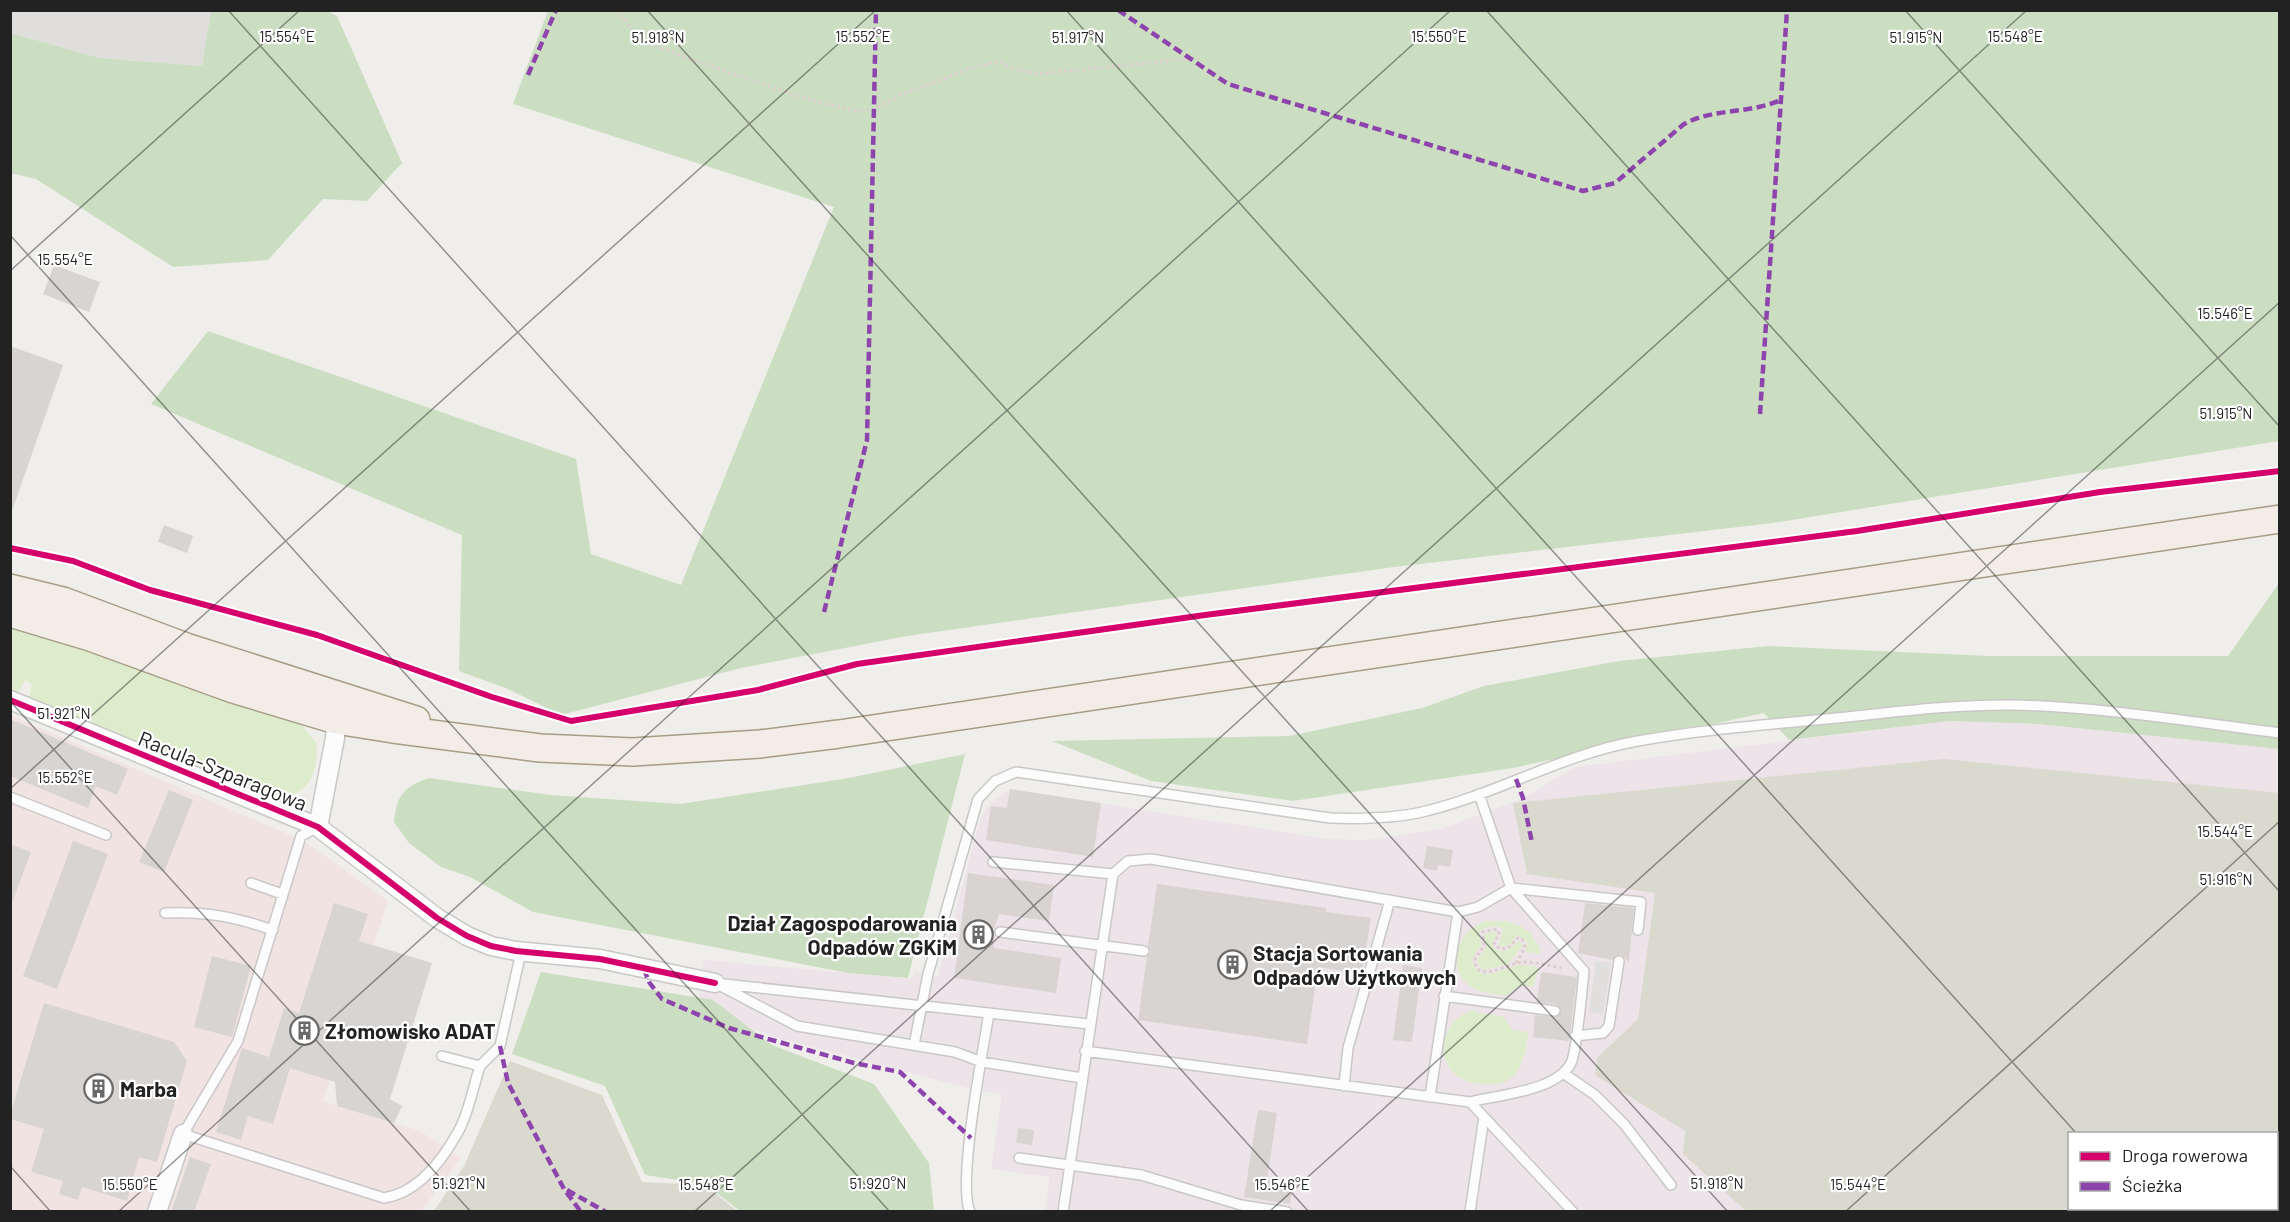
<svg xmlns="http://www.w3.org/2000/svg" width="2290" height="1222" font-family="Barlow,sans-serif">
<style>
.residential{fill:#dfdedc}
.commercial{fill:#f1e3e1}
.industrial{fill:#ede4e9;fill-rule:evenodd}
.construction{fill:#d9d9cd;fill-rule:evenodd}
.grass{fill:#ddeccb}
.forest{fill:#cbdec1}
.parking{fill:#e0dfde}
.building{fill:#d7d4d2}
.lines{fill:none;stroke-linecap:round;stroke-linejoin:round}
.service-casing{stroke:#c9c8c7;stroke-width:12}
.minor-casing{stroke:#c9c8c7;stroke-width:21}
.primary-casing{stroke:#a79c86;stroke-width:30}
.path{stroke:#dccecd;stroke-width:3;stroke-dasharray:3 3;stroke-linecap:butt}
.service{stroke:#fdfcfc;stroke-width:9}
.minor{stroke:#fdfcfc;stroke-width:18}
.primary{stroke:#f3ede7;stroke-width:27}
.quiet{stroke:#8e44ad;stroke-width:4.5;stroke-dasharray:9 4.5;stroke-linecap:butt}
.cycleway-casing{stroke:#fff;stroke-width:10}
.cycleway{stroke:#d6006c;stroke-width:6}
.ticks{fill:none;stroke:#222;stroke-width:1.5;stroke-opacity:0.45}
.labels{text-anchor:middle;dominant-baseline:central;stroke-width:4.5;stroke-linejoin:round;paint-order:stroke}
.street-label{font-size:21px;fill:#222;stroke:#fff}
.poi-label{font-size:21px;font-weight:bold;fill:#222;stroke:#fff;text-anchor:start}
.ticks-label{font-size:15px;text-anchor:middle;fill:#222;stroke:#fff;stroke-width:4.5;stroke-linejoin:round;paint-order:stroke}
</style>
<rect width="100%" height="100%" fill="#f0eeeb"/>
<path class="residential" d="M10,11H211L202,66L100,58L11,33Z"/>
<path class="commercial" d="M10,715L304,841L388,901L323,1101L420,1131L461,1158L421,1211H11Z"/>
<path class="industrial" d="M1950,721L2038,724L2279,749V1211H1045L1050,1177L991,1169L1002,1095L967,1088L768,1035L698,1006L704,960L912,979L916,972L938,976L980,820L989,804L1010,789L1329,839L1367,840L1440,829L1485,813L1523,798L1575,767ZM2070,1134H2276V1208H2070Z"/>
<path class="construction" d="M1944,759L2279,793V1211H1746L1683,1154L1685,1131L1595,1075L1597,1058L1638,1019L1655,893L1527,874L1513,803ZM2070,1134H2276V1208H2070Z
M510,1061L602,1095L642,1182L705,1185L737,1211H434L464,1166Z"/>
<path class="grass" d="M10,620L300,723L316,743C320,775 305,799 271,800L29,698L32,684L25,680L20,691L11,690Z
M1487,921H1505L1520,926L1530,932L1540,949L1539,954L1526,952L1527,941L1517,935L1509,946H1498L1503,929C1496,924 1485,927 1479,932L1481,945L1472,959C1477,987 1502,968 1519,965C1525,964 1532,966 1538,967L1534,987L1521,985L1506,996C1495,994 1480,993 1470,986C1444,967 1459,927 1487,921Z
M1494,931L1496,935L1492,943L1496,950L1507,951L1519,941L1523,946L1508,964L1484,970L1479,966L1477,960L1486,947L1484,935Z
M1475,1010V1012L1502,1016L1513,1030L1526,1032L1529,1029C1524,1060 1521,1088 1482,1084C1471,1083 1460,1080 1452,1071C1433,1049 1448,1015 1475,1010Z"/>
<path class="forest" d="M211,11L325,10L337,16L402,163L367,201L323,199L268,260L173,267L36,179L11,173V33L100,58L202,66Z
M548,11H2279V441L1773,523L1394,567L907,636L741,668L561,715L508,689L459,671L462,535L151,404L208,331L576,459L591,554L681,585L834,207L513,104Z
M2279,583V749L2038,724L1950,721L1789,740L1764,713L1513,768L1293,801L1151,781L1052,741L1289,736L1422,708L1484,686L1619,661L1768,646L1990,656H2228Z
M965,754L908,978L848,973L533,912L470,877L441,867L409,843L394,822C397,795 403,787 429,778L550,795L680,804L849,778Z
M541,972L713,1000L772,1045L874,1084L929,1163L934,1211H740L705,1184L645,1175L605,1086L512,1054Z"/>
<path class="parking" d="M1596,961L1611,963L1603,1014L1589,1012Z"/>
<path class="building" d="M54,265L100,282L89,312L43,294Z
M10,346L63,365L13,508H10Z
M164,525L193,536L187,553L158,542Z
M10,719L128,769L117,795L96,786L88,808L10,776Z
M1010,789L1101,803L1093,857L986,840L991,806L1007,808Z
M169,790L193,800L164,872L139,862Z
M73,841L108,854L57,989L23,976Z
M10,844L31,852L12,903H10Z
M1427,846L1453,850L1450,867L1438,865L1437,871L1423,868Z
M968,873L1054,885L1049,921L999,914L993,932L994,948L1061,958L1056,993L954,978Z
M1157,884L1326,908V912L1371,918L1362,974L1318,967L1307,1044L1138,1020L1147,957L1151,952L1148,946Z
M334,903L368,914L359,941L432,963L390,1099L402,1106L394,1123L337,1106L335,1082L290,1068L273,1124L248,1116L241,1140L216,1132L242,1048L269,1057L284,1008L299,1013Z
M1585,903L1634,908L1629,962L1621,954L1612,960L1578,953Z
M212,956L251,966L232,1037L194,1027Z
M1403,965L1422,968L1412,1042L1393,1040Z
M1541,972L1577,977L1569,1041L1533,1037L1535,1015L1557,1017L1562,1011L1556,1004L1537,1002Z
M44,1003L174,1042L187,1061L157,1162L139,1157L127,1201L82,1187L78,1200L59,1194L63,1181L31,1172L44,1129L10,1119V1115Z
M1258,1110L1277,1113L1267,1180L1293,1184L1290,1204L1244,1197Z
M1018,1128L1034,1130L1032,1145L1016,1143Z
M190,1157L211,1164L194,1212H171Z"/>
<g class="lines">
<defs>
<path id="service" d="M1479,794L1511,888L1641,902L1638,930
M10,797L106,835
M318,827L301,836L238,1041L183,1134L384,1198C417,1193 442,1161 458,1132C469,1113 473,1087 480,1066
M993,862L1113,874
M251,883L282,894
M165,913C205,911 235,917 273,930
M1000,932L1144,951
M1444,996L1555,1011
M1575,1036L1603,1033L1609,1026L1619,961
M914,1045L928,974L978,799L995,781L1016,772L1330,818C1360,819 1392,819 1422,812C1496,795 1562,754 1638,741C1700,730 1763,725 1826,719C1889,713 1951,704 2014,705C2103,707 2192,722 2280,733
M1085,1051L1470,1102L1573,1212
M442,1056L480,1066L500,1046L521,952
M1563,1073L1595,1095L1624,1124L1671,1185
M1082,1078L982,1062L955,1052L797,1026L715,983L1089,1024
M1344,1086L1348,1048L1390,900
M1430,1097L1458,912
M1019,1158L1141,1175L1241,1205L1287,1212
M970,1212C957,1182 983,1051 989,1013
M1063,1212L1113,874L1128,861L1151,859L1458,912L1478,907L1511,888L1584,971C1582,989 1577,1052 1571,1063C1557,1091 1498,1095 1470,1102
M1470,1212L1484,1117"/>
<path id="minor" d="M10,700L318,827L437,918L467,936L491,946L516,951L600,959L715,983
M318,827L335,738L336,720
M157,1212L183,1134"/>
<path id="primary" d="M10,588L63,601L186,647L416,720
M10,613L90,637L233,689L336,720L393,729L540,748L633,752L760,744L839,734L2280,519"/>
</defs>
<use href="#service" class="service-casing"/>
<use href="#minor" class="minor-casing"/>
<use href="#primary" class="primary-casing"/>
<path class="path" d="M617,10L640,41L806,99L856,111L874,109L901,95L969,69L999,61L1014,69L1036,74L1189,59
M1516,963L1525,947L1522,939L1518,938L1508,948L1500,949L1494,943L1499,934L1497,929L1483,932L1484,946L1475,959C1475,986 1510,962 1523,962C1536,962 1549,966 1562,968"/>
<use href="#service" class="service"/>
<use href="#minor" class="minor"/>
<use href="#primary" class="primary"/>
<path class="quiet" d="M1118,10L1228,84L1583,191L1615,183L1684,124C1713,108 1750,114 1781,100
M528,75L556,10
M1760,414L1787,10
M824,612L867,440L876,10
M1516,779L1523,798L1532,843
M644,969L649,982L662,999L729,1028L854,1063L900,1072L971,1138
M500,1046L508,1083L564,1189L581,1212
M567,1190L606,1212"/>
<defs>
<path id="cycleway" d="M10,548L73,561L150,590L317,635L492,697L571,721L758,690L857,664L1205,615L1857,531L2100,492L2280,471
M10,700L318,827L437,918L467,936L491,946L516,951L600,959L715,983"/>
</defs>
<use href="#cycleway" class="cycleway-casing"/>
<use href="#cycleway" class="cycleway"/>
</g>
<path class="ticks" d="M228,10L1309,1212M647,10L1728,1212M1066,10L2077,1134M1486,10L2280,892M1905,10L2280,427M10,235L890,1212M10,271L300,10M10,701L471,1212M10,789L876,10M10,1166L51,1212M2145,1208L2148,1212M118,1212L1451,10M694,1212L2027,10M1269,1212L2280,302M1845,1212L2280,821"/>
<defs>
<symbol id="building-ring" viewBox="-11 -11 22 22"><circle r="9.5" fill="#fff" stroke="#6a6968" stroke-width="1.5"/><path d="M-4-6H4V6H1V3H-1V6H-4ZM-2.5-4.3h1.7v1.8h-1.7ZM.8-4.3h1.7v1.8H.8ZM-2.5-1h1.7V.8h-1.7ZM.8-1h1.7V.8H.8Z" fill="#6a6968"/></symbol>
</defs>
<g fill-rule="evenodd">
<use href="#building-ring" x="962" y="918" width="33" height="33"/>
<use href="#building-ring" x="1216" y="948" width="33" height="33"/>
<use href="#building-ring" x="288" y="1014" width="33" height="33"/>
<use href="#building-ring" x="82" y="1072" width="33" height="33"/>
</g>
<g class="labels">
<g class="street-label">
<text transform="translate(223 770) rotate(22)">Racula-Szparagowa</text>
</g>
<g class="poi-label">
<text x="957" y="922" text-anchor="end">Dział Zagospodarowania<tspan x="957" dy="24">Odpadów ZGKiM</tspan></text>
<text x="1253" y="952">Stacja Sortowania<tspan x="1253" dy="24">Odpadów Użytkowych</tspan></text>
<text x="325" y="1030">Złomowisko ADAT</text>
<text x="120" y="1088">Marba</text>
</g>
</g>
<g class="ticks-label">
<text x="287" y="42">15.554°E</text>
<text x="863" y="42">15.552°E</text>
<text x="1439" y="42">15.550°E</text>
<text x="2015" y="42">15.548°E</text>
<text x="1916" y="43">51.915°N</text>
<text x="658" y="43">51.918°N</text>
<text x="1078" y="43">51.917°N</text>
<text x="65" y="265">15.554°E</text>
<text x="2225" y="319">15.546°E</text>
<text x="2226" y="419">51.915°N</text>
<text x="64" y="719">51.921°N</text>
<text x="65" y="783">15.552°E</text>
<text x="2225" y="837">15.544°E</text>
<text x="2226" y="885">51.916°N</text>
<text x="459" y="1189">51.921°N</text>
<text x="878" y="1189">51.920°N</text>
<text x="1717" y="1189">51.918°N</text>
<text x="130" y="1190">15.550°E</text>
<text x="706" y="1190">15.548°E</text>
<text x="1282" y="1190">15.546°E</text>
<text x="1858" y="1190">15.544°E</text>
</g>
<rect width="2290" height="1222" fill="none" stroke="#222222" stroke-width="24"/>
<rect x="2068" y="1132" width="210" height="78" fill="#ffffff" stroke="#a7a7a7" stroke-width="1.5"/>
<rect x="2080" y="1152" width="30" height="9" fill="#d6006c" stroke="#a7a7a7" stroke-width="1.5"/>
<text x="2122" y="1162" font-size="18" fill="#222222">Droga rowerowa</text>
<rect x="2080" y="1182" width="30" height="9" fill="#8e44ad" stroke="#a7a7a7" stroke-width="1.5"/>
<text x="2122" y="1192" font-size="18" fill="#222222">Ścieżka</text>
</svg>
